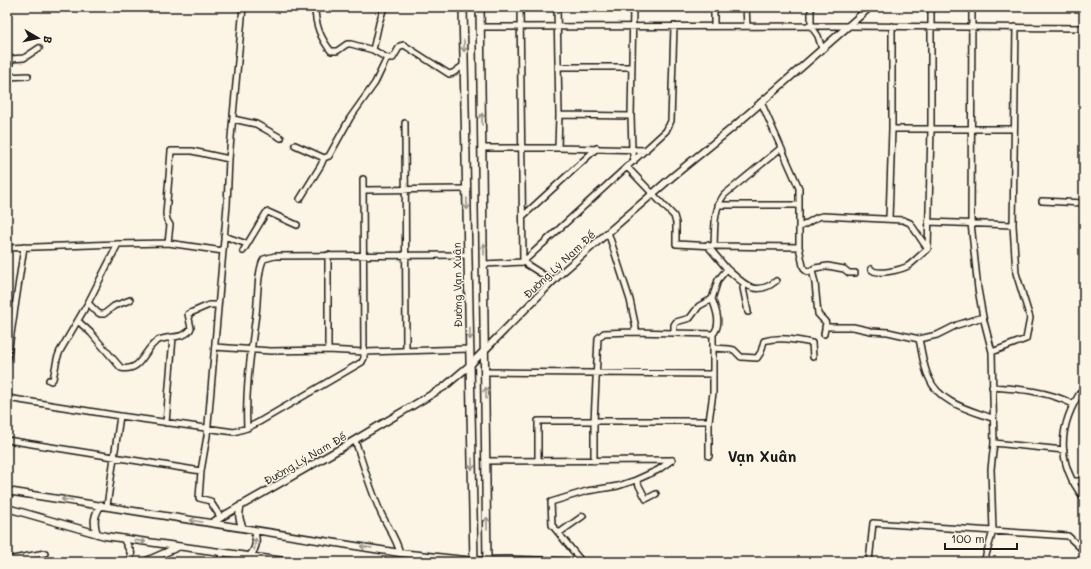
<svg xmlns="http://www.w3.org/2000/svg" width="1091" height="569" font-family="Mali,sans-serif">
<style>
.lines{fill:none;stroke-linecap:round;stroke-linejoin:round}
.minor-casing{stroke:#1c1c1c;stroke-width:8}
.tertiary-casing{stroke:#1c1c1c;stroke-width:9}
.secondary-casing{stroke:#1c1c1c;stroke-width:10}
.minor{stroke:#fcf5e5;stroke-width:5}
.tertiary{stroke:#fcf5e5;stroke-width:6}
.secondary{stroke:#fcf5e5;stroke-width:7}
.oneway{stroke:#97938b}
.labels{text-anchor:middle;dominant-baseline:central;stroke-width:3;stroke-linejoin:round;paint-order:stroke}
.street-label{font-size:11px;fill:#1c1c1c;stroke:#fcf5e5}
.district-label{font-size:15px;font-weight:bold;fill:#1c1c1c;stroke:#fcf5e5}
</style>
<rect width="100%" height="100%" fill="#fcf5e5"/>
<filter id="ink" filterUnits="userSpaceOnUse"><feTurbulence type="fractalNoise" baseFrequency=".025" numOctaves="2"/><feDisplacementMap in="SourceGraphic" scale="8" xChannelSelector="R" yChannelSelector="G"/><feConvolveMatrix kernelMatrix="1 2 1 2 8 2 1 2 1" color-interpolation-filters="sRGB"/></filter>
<g filter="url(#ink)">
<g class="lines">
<defs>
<path id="minor" d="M315,7C315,24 320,38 331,51H337L347,44H351L373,50
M520,7L523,262L553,281
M557,7L559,115L558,148
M633,7L631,116L632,149L634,161
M746,7L747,26
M811,7V26L818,36L822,49
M972,7L971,223L978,289L983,317L992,352L994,443L991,469L993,531L984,562
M714,26V7
M480,27L848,26L1084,28
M387,58H393L400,46L404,45L449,74L453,73L464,65
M559,67H632
M7,76L11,59L24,58L39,48
M7,77L28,76
M761,102L799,188V247L803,266L805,270L808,272L815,268L828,266L844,269L849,273H855
M559,115L631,116
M233,119L256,124L281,138
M405,123L406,351
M892,129H1014
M295,145L324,158L329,156L350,118L375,83L387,58L373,50L379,23L384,7
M482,148H558L646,150
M627,167L674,216L676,223V244L714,246C715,228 713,210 724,195L781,148
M364,190L466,189
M300,199L321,165L324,158
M1042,201L1084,203
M718,205H799
M523,216L597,148
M889,219L892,129V26
M928,222L1013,225
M799,227C809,224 813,217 823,216L903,220L910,223L927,248
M224,236L247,244
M168,243L170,225L167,220L166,214L171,151H192L229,159
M707,245L727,269L718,280L712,299L699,306L690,318L676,322L674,325V333L713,334V393L709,421V456
M714,246L799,247
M7,248L118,244L168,243L223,251
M243,251L266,213L268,212L297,225
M484,264L523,262L666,131L671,121L674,26
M727,269C743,283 755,298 776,281
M871,269C876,276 900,270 908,266C915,261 921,254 928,249L931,129V7
M812,270L815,283L818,314C827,325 827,318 824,334
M743,288L748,312
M712,299C716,309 722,325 713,334
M88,303L97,312L100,314H104L114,306L130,300
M7,305L15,306
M78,321L91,333L121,368C142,372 143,350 157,341C167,335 186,340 191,328L188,314L209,305H218
M825,327H853L871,331L888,332L919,339L937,335L957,325L983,317
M633,332L674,333
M919,339C922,352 923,366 929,378C939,403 970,410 992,418
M215,347L271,351L328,350L364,352L470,349
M713,348L729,349L734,350L741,357L757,358L761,352L764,341C779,336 797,340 812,343L813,357
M328,350V255
M992,352L1026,339L1030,318L1016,273L1013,225L1016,27
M7,361L24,247
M486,372L713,374
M49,380L51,381L53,379L57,359L60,351L88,303L118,244
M992,387C1019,389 1048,391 1073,404
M1084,387C1058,424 1055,462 1084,498
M7,398L120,416L234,432L247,428L259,422L362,362L364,358V352L363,179
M166,423L173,337
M247,428C245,390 251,352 256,314C258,300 257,269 264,259L275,256L468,255
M7,440L201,471
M355,440C363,464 370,488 380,511C386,525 396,537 400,553
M994,443L1064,450
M486,461L671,460
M538,461V421H709
M594,461V422L598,338L604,333L633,332L636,328L630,300L608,232
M636,480L646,499L656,494
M1072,481H1084
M107,506L120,416
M221,518L210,501L199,498L201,471L207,436L215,343L227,205L229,159L243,7
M559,533L583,516
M7,560L45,553
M220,562L222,553
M582,562L552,525L551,502L587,491L618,486L636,480L658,470L672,460
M869,562L873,523L1068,536L1084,551"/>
<path id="tertiary" d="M7,491L400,553L474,561
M241,505C238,515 239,520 243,528
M7,508L105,536L291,562
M211,523L343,447L444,387L470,365L559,275L672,177L731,129L870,7
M97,534C93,523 94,515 101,505
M124,539L131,553L130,562
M250,556C257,547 257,541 254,530
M144,562L178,547"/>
<path id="secondary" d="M463,7L474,562
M480,7L487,562
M474,561L507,560L566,562"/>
</defs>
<use href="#minor" class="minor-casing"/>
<use href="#tertiary" class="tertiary-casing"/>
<use href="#secondary" class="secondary-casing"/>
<use href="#minor" class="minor"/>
<use href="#tertiary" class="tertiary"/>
<use href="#secondary" class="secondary"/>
</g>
<defs><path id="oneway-shaft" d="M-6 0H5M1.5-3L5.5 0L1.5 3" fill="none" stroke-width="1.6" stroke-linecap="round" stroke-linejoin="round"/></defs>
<g class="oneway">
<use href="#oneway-shaft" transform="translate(464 46) rotate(89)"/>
<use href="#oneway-shaft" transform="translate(482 119) rotate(-91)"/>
<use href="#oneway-shaft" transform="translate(467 204) rotate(89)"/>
<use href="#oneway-shaft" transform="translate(484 249) rotate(-91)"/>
<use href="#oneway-shaft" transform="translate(470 334) rotate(89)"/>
<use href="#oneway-shaft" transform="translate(486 393) rotate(-91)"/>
<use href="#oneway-shaft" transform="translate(472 464) rotate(89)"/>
<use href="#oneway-shaft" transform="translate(67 500) rotate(-172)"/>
<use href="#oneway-shaft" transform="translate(196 521) rotate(-171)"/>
<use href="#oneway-shaft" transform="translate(487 523) rotate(-91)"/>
<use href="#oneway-shaft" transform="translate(140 541) rotate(8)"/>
<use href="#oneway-shaft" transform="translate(255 544) rotate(-83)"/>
<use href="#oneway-shaft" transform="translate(366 547) rotate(-171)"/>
</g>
</g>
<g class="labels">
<g class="street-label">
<text transform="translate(559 264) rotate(-43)">Đường Lý Nam Đế</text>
<text transform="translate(457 285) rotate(-91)">Đường Vạn Xuân</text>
<text transform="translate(305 458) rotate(-30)">Đường Lý Nam Đế</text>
</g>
<g class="district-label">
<text x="762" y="456">Vạn Xuân</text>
</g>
</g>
<rect width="1091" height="569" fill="none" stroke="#fcf5e5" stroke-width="24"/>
<rect x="12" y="12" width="1067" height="545" fill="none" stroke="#1c1c1c" stroke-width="1.5" filter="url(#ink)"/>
<g transform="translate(38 38) rotate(99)" stroke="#fcf5e5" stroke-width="3" paint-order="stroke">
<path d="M0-3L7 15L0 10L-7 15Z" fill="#1c1c1c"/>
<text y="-6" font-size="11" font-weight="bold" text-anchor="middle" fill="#1c1c1c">B</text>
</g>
<path d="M945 543v6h72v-6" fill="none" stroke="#1c1c1c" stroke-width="2"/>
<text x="951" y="543" font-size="12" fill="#1c1c1c" stroke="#fcf5e5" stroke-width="3" paint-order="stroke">100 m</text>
</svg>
